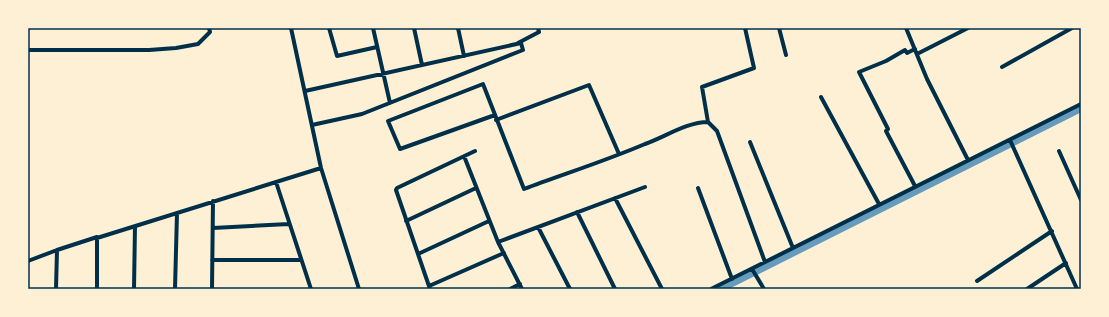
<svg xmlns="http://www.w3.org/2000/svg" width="1109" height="317" font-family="'Fira Sans',sans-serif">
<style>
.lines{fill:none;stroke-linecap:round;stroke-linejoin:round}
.canal{stroke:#669bbc;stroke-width:8}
.minor{stroke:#003049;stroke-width:4}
.neatline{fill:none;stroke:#003049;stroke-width:1.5}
</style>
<rect width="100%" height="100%" fill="#fdf0d5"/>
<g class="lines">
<path class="canal" d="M720,289L1081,108"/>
<path class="minor" d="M291,28L321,168L359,289
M329,28L337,56L377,47
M373,28L390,103
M414,28L422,65
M458,28L464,56
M779,28L786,55
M906,28L927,79L968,160
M518,43L539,32L538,28
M915,49L907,53L905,50L886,61L859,72L888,129L886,131L915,186
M28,50H149L176,48L198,44L210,32L209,28
M917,54L968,28
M1002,67L1072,28
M305,91L521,43L523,50L362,114L312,125
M821,97L879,204
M495,115L400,149L388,121L483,84L524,189C564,174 605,161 645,144C665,137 687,122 708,122L717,131L765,262
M496,120L589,85L619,154
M708,122L702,87L754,68L745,28
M1010,140L1077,289
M750,142L793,248
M1059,151L1081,200
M464,156L498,242L522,289
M276,182L311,289
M698,188L732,279
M615,198L662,289
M577,212L615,289
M406,221L476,188
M538,227L570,289
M213,228L289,224
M498,242L645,187
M418,254L489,221
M212,260H301
M28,261L57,250
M752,269L764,289
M977,281L1052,231
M429,286L504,253
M56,289L57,250L97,237
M97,289V238L321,168
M134,289L135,226
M175,289L177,213
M212,289L213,201
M430,289L396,190L397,188L475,151
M510,289L520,284
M711,289L1081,104
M1027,289L1066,263"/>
</g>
<rect width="1109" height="317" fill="none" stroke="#fdf0d5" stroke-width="58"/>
<rect x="29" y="29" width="1051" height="259" class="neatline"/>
</svg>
